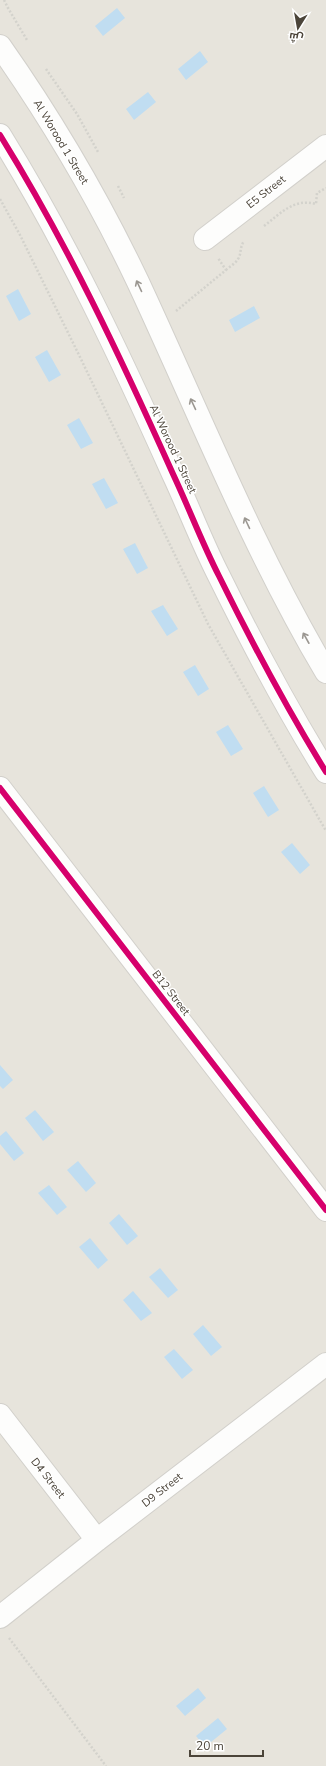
<svg xmlns="http://www.w3.org/2000/svg" width="326" height="1766" font-family="'Nunito Sans',Cairo,sans-serif">
<style>
.residential{fill:#e7e4dc}
.water{fill:#c0ddf1}
.lines{fill:none;stroke-linecap:round;stroke-linejoin:round}
.minor-casing{stroke:#d2d0cb;stroke-width:24}
.tertiary-casing{stroke:#d2d0cb;stroke-width:24}
.path{stroke:#d3d2cc;stroke-width:2.5;stroke-dasharray:2 2;stroke-linecap:butt}
.minor{stroke:#fdfdfc;stroke-width:22}
.tertiary{stroke:#fdfdfc;stroke-width:22}
.cycleway-casing{stroke:#fff;stroke-width:8}
.cycleway{stroke:#d6006c;stroke-width:6}
.oneway{stroke:#9b9791}
.labels{text-anchor:middle;dominant-baseline:central;stroke-width:3;stroke-linejoin:round;paint-order:stroke}
.street-label{font-size:11px;fill:#4b4439;stroke:#fff}
</style>
<rect width="100%" height="100%" fill="#f4f2ee"/>
<path class="residential" d="M0,0H326V1766H0Z"/>
<path class="water" d="M117,8L125,18L103,36L95,26Z
M200,51L208,62L186,80L178,69Z
M148,92L156,102L134,120L126,109Z
M18,289L31,314L19,321L6,296Z
M254,306L260,318L235,332L229,320Z
M47,350L61,375L49,382L35,357Z
M79,418L93,443L81,449L67,425Z
M104,478L118,503L106,509L92,484Z
M135,543L148,568L137,574L123,549Z
M163,605L178,629L167,636L151,611Z
M195,665L209,689L198,696L183,672Z
M228,725L243,749L231,756L216,732Z
M264,786L279,810L268,817L253,793Z
M292,843L310,865L300,874L281,852Z
M0,1065L13,1080L3,1089L0,1086Z
M35,1110L54,1132L43,1141L25,1118Z
M6,1131L24,1153L14,1161L0,1144V1136Z
M78,1161L96,1183L86,1192L67,1170Z
M49,1185L67,1207L57,1215L38,1193Z
M119,1214L138,1236L127,1245L109,1223Z
M90,1238L108,1260L98,1269L79,1247Z
M160,1268L178,1290L168,1298L149,1277Z
M133,1291L152,1313L141,1321L123,1300Z
M203,1325L222,1347L211,1356L193,1334Z
M174,1349L193,1370L182,1379L164,1357Z
M198,1688L206,1698L185,1716L176,1706Z
M218,1718L227,1729L205,1747L196,1736Z"/>
<g class="lines">
<defs>
<path id="minor" d="M205,239L326,146
M0,788L326,1210
M0,1415L97,1540
M0,1617L97,1540L326,1364"/>
<path id="tertiary" d="M0,46C52,120 99,200 138,282C199,413 252,547 326,672
M0,135C67,243 121,358 173,474C189,508 202,543 219,576C252,643 287,709 326,772"/>
</defs>
<use href="#minor" class="minor-casing"/>
<use href="#tertiary" class="tertiary-casing"/>
<path class="path" d="M4,0L8,8L27,40
M46,69L77,114L98,152
M118,186L124,198
M0,199L20,235L79,355L208,624L326,831
M264,226C281,213 294,198 316,204L317,193L326,188
M226,270C229,267 236,263 238,259C242,253 239,249 244,241
M176,311L226,270L218,258
M9,1638L106,1766"/>
<use href="#minor" class="minor"/>
<use href="#tertiary" class="tertiary"/>
<defs>
<path id="cycleway" d="M0,135C67,243 121,358 173,474C189,508 202,543 219,576C252,643 287,709 326,772
M0,788L326,1210"/>
</defs>
<use href="#cycleway" class="cycleway-casing"/>
<use href="#cycleway" class="cycleway"/>
</g>
<defs><path id="oneway-shaft" d="M-6 0H5M1.5-3L5.5 0L1.5 3" fill="none" stroke-width="1.6" stroke-linecap="round" stroke-linejoin="round"/></defs>
<g class="oneway">
<use href="#oneway-shaft" transform="translate(139 286) rotate(-115)"/>
<use href="#oneway-shaft" transform="translate(193 404) rotate(-115)"/>
<use href="#oneway-shaft" transform="translate(247 523) rotate(-115)"/>
<use href="#oneway-shaft" transform="translate(306 638) rotate(-119)"/>
</g>
<g class="labels">
<g class="street-label">
<text transform="translate(61 142) rotate(59)">Al Worood 1 Street</text>
<text transform="translate(266 192) rotate(-38)">E5 Street</text>
<text transform="translate(173 449) rotate(65)">Al Worood 1 Street</text>
<text transform="translate(171 993) rotate(52)">B12 Street</text>
<text transform="translate(48 1478) rotate(52)">D4 Street</text>
<text transform="translate(162 1490) rotate(-38)">D9 Street</text>
</g>
</g>
<g transform="translate(298 28) rotate(191)" stroke="#ffffff" stroke-width="3" paint-order="stroke">
<path d="M0-3L7 15L0 10L-7 15Z" fill="#4b4439"/>
<text y="-6" font-size="11" font-weight="bold" text-anchor="middle" fill="#4b4439">ش</text>
</g>
<path d="M190 1750v6h73v-6" fill="none" stroke="#4b4439" stroke-width="2"/>
<text x="196" y="1750" font-size="12" fill="#4b4439" stroke="#ffffff" stroke-width="3" paint-order="stroke">20 m</text>
</svg>
